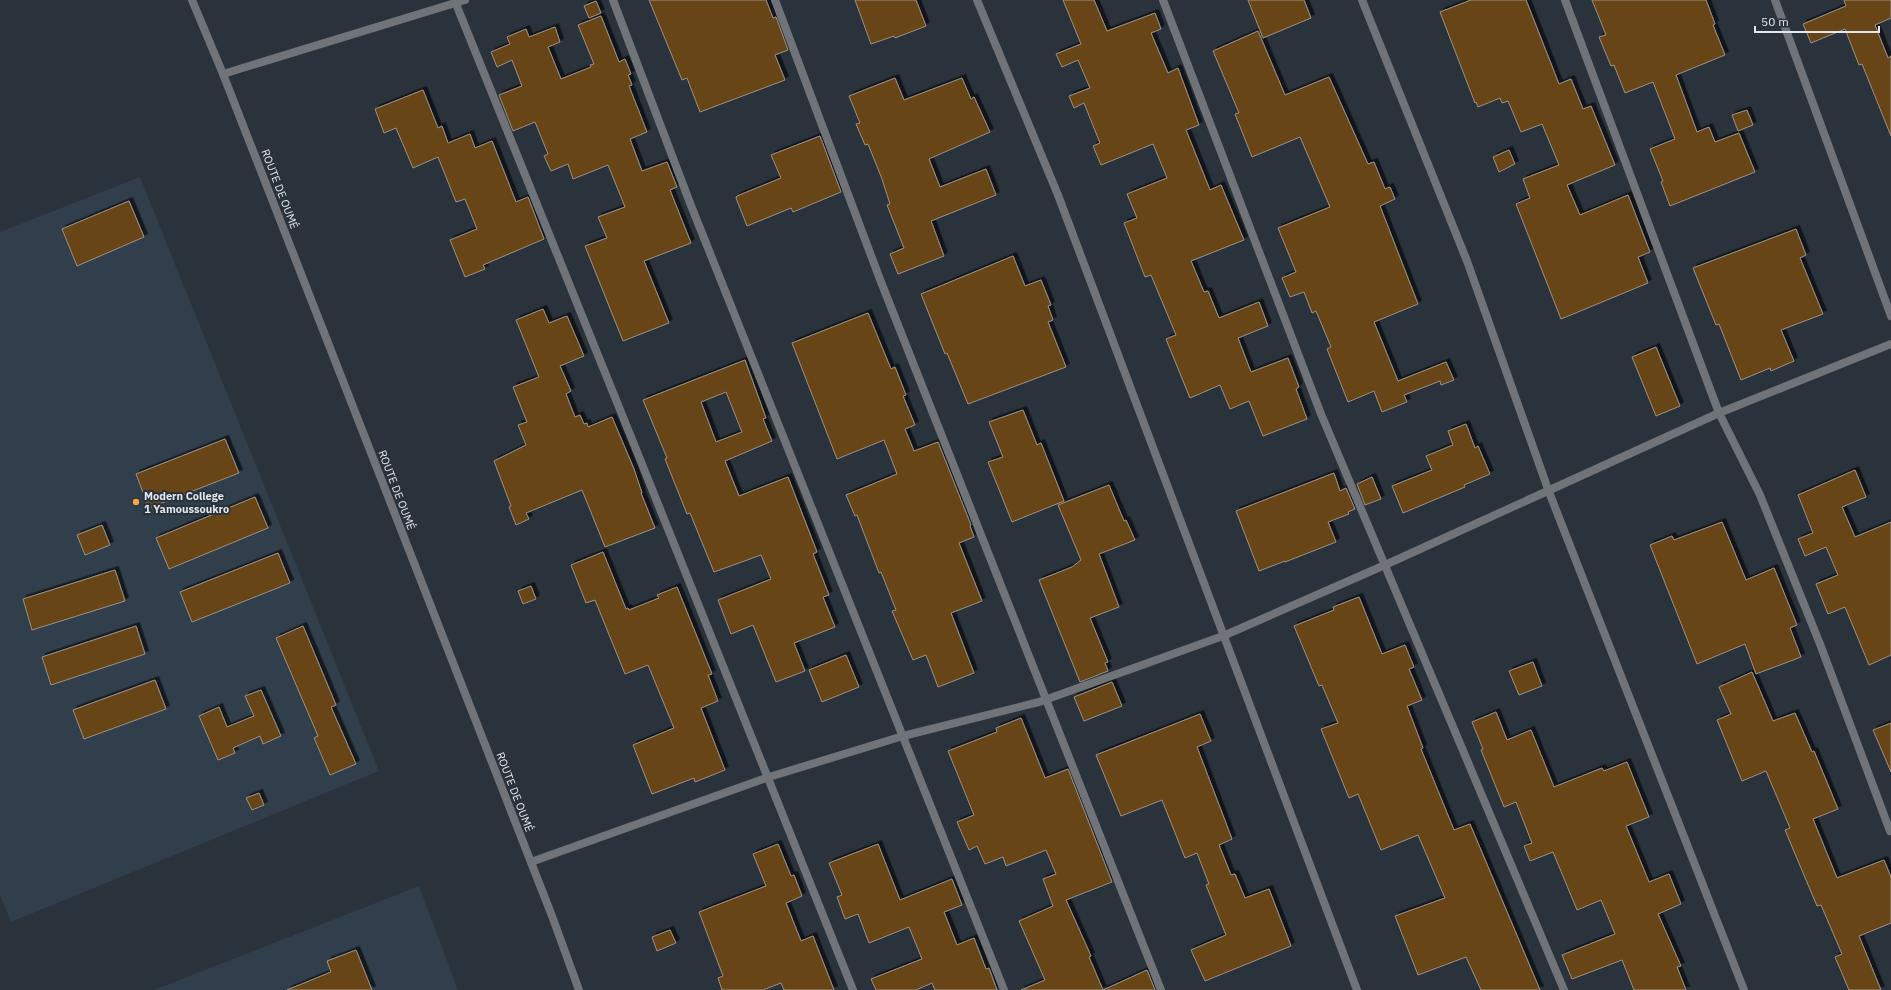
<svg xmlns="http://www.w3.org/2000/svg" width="1891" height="990" font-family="'IBM Plex Sans',sans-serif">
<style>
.built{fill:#313e4b}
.building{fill:#684414;stroke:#9c9186;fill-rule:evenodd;filter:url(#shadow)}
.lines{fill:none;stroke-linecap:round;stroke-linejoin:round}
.minor{stroke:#707479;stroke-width:8}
.tertiary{stroke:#707479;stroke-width:8}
.poi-dot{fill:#f2a541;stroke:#2a333c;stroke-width:1.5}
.labels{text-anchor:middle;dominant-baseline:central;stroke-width:4;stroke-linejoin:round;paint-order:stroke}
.street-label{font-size:11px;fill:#e3e8ee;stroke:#2a333c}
.poi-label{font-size:11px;font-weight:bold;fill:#e3e8ee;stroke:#2a333c;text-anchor:start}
</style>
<defs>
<filter id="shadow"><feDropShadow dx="3.5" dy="-3.5" stdDeviation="0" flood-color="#0009"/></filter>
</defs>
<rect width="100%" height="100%" fill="#2a333c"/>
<path class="built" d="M140,177L379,771L11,922L0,895V232Z
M419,886L458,990H154Z"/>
<path class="building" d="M649,0H766L773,18L776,17L788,50L775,55L785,80L700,112L687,78L682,80Z
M855,0H916L926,26L895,38L894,36L871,44Z
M1063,0H1094L1107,31L1155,13L1161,29L1151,33L1168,73L1178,68L1199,125L1186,130L1210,190L1221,185L1244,240L1191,261L1204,292L1208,291L1219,318L1259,302L1268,326L1238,338L1251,372L1288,358L1299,387L1296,389L1307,419L1263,436L1249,401L1230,409L1220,385L1190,398L1166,339L1176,335L1151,275L1145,277L1124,223L1137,218L1127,194L1167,178L1153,144L1101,165L1093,146L1100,143L1084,103L1074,108L1069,96L1090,88L1078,60L1062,67L1056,54L1081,44Z
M1248,0H1304L1311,18L1263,38Z
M1471,0H1526L1559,84L1571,79L1583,109L1591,106L1615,165L1567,185L1580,215L1628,195L1650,252L1638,257L1648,283L1561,319L1516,204L1530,198L1523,179L1559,165L1542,124L1521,132L1508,101L1502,103L1500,98L1478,107L1476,102L1475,103L1440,12Z
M1592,0H1706L1715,24L1713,25L1725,55L1676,75L1697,132L1709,127L1715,142L1739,133L1755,172L1670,206L1661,182L1663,181L1650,149L1675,139L1653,82L1625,93L1614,65L1611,66L1599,37L1606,35Z
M1844,0H1891V18L1875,25L1888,58L1891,56V136L1862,64L1859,65L1845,29L1811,43L1803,24L1846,6Z
M596,1L601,13L589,18L584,6Z
M601,16L619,62L625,59L631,74L628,75L632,85L629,86L647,132L630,139L642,171L667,162L677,187L670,190L691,243L644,261L669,323L623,341L585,246L607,238L598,217L625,207L608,165L573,179L568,164L551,171L544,156L548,154L535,122L513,131L499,95L522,86L512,60L497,67L491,52L510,44L507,37L526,29L529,37L555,27L560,42L548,47L561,79L591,67L590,65L594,64L578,25Z
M1258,31L1285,95L1329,77L1368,164L1374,162L1385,189L1390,187L1395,199L1380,206L1418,304L1374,322L1398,381L1446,362L1454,380L1441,385L1440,381L1404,395L1407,402L1382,412L1374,391L1348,402L1327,349L1331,347L1316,311L1312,313L1304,292L1290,297L1282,278L1296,272L1278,228L1330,207L1300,137L1252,157L1235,114L1239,113L1213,51Z
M895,78L904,100L962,78L971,99L974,97L990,132L929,159L940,187L986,169L996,195L931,221L944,256L898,274L890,254L904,248L887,205L890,204L882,179L868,144L865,145L856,124L860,123L849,96Z
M423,90L438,128L442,126L448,143L470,134L475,148L492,141L516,202L528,197L544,239L483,265L485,269L465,277L450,240L477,229L465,199L456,202L438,157L413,168L396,128L384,133L375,109Z
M1747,110L1753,125L1738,131L1732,115Z
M820,136L841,192L793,212L791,208L747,226L736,198L737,196L781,178L771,155Z
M1509,150L1515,164L1499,172L1493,157Z
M129,201L144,237L77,266L62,229Z
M1796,229L1806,255L1800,258L1823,314L1781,330L1794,361L1771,371L1770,368L1741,380L1719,324L1716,325L1693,268Z
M1013,256L1025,286L1041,280L1051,305L1048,306L1053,320L1048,322L1066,367L968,404L947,353L945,354L921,294Z
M543,309L549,323L567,316L584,356L560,366L571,391L566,394L575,417L580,415L584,424L587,423L588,427L612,417L634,469L642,493H641L655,528L605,547L582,490L526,513L529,519L516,525L509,507L511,506L494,461L526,445L518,425L527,422L513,387L539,377L516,320Z
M868,313L891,369L895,367L906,395L903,396L915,425L905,429L914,451L938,442L971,525L970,526L974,537L959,543L982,601L951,613L974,673L938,687L926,655L913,660L892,611L896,610L881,572L879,573L857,515L855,516L846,495L897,474L884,440L837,459L792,343Z
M1656,347L1680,406L1656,416L1632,357Z
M745,360L766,418L763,419L772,441L725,461L739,496L788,477L817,552L813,554L829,595L823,597L835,627L794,643L805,671L776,682L753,625L731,634L718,600L771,579L761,555L714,572L690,513L687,514L665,459L667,458L643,400ZM726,392L742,432L716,442L701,402Z
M1023,410L1037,445L1041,443L1064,501L1012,522L988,462L1003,457L989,422Z
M1466,424L1475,448L1478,446L1490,474L1464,485L1465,487L1403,513L1392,486L1432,470L1426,456L1453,445L1448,431Z
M225,439L239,473L149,508L136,474Z
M1855,470L1866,497L1842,507L1855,537L1891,522V655L1869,665L1845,607L1828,614L1816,584L1838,575L1826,547L1805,556L1798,539L1813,533L1798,495Z
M1334,473L1340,491L1346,488L1355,509L1348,512L1349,514L1328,522L1336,542L1285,562V561L1259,571L1236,511Z
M1372,477L1381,499L1365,505L1357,484Z
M1109,485L1124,521L1126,520L1135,540L1099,554L1119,607L1090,618L1108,662L1105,663L1108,671L1080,682L1039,580L1072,567L1081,560L1058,505Z
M255,497L268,528L169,569L156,538Z
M1722,522L1746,580L1774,568L1797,625L1790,628L1801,657L1756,674L1745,644L1697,664L1650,545L1672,536L1674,540Z
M102,525L110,545L85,555L77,535Z
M603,552L626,609L628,608L629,610L659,598L657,595L677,587L712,674L708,675L718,701L701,708L725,770L695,782L694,778L652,794L633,745L674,728L648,665L625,674L595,600L586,603L571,565Z
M278,553L290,583L192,622L180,592Z
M115,570L125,601L32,630L23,599Z
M531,586L536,599L523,604L518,591Z
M1359,597L1382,654L1405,645L1414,667L1409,669L1422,700L1407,706L1423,748L1421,749L1454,830L1470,824L1540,990H1481L1466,957L1418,975L1395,916L1445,898L1418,835L1381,850L1358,794L1349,798L1321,729L1338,723L1322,685L1319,686L1294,626L1334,610L1333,607Z
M136,626L145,654L51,685L42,657Z
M303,626L336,705L331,707L356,764L330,775L314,738L318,736L276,638Z
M846,655L859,687L822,702L809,670Z
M1533,662L1542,686L1519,695L1509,671Z
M1752,672L1773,721L1795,713L1812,752L1814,751L1838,809L1813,819L1837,878L1884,860L1891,877V923L1859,936L1881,990H1849L1835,957L1842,954L1821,905L1817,906L1785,830L1790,828L1766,771L1742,781L1717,720L1731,714L1719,687Z
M155,680L166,709L84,739L73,710Z
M1112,682L1122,706L1084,721L1074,697Z
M261,690L281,736L263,744L260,736L233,748L235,753L218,760L199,716L219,707L227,727L254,716L245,696Z
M1496,712L1507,740L1531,730L1554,787L1602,768L1604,771L1627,762L1649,817L1626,826L1649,882L1669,874L1681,904L1658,914L1681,966L1677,967L1686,990H1634L1622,960L1572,979L1562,955L1615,934L1601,900L1577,910L1553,852L1530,861L1524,846L1532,843L1516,802L1504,807L1481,750L1483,749L1472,722Z
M1200,714L1211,741L1197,747L1232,839L1219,845L1231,875L1235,874L1245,898L1269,889L1291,946L1205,981L1191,950L1226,935L1206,885L1209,884L1197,853L1185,858L1162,800L1121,816L1096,755Z
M1021,718L1045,778L1068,769L1112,882L1066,900L1091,956L1089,957L1103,990L1147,970L1155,990H1021L1045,980L1019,921L1053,906L1043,879L1056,874L1046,850L1006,866L1003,857L985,864L977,846L969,850L957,822L974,815L948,751L997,732L996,728Z
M1891,723V772L1873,730Z
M259,793L264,805L252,810L246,798Z
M778,844L791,876L794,875L802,896L786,903L801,941L813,936L834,990H784L781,983L763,990H722L718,978L723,976L699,912L766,886L753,854Z
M878,844L900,900L952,879L962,905L944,912L957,945L974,938L986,969L989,968L997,990H935L932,983L916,990H876L871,979L922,959L909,927L869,943L858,914L845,919L837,897L842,895L829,863Z
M670,930L676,943L657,951L652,937Z
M356,950L372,990H287L331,972L327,961Z"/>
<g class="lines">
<path class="minor" d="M613,0L690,203L1004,990
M775,0L881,282L1161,990
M977,0L1058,195L1357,990
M1163,0L1321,414L1564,990
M1362,0L1467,261L1549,492L1744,990
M1565,0L1719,413L1760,495L1820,644L1890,831
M1775,0L1891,316
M456,4C588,333 723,660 853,990
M223,74L465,0
M531,862L769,777L903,736L1039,702L1223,636L1385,565L1719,413L1891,344"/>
<path class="tertiary" d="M192,0L223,74L552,916L579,990"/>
</g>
<circle class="poi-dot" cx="136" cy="502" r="4"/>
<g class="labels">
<g class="street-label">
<text transform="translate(280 189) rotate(69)">ROUTE DE OUMÉ</text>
<text transform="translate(397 490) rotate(69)">ROUTE DE OUMÉ</text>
<text transform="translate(515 792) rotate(69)">ROUTE DE OUMÉ</text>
</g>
<g class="poi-label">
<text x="144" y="496">Modern College<tspan x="144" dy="13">1 Yamoussoukro</tspan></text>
</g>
</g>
<path d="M1755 26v6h124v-6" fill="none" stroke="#e3e8ee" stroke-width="2"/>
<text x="1761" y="26" font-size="12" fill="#e3e8ee" stroke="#2a333c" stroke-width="3" paint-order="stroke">50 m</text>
</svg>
